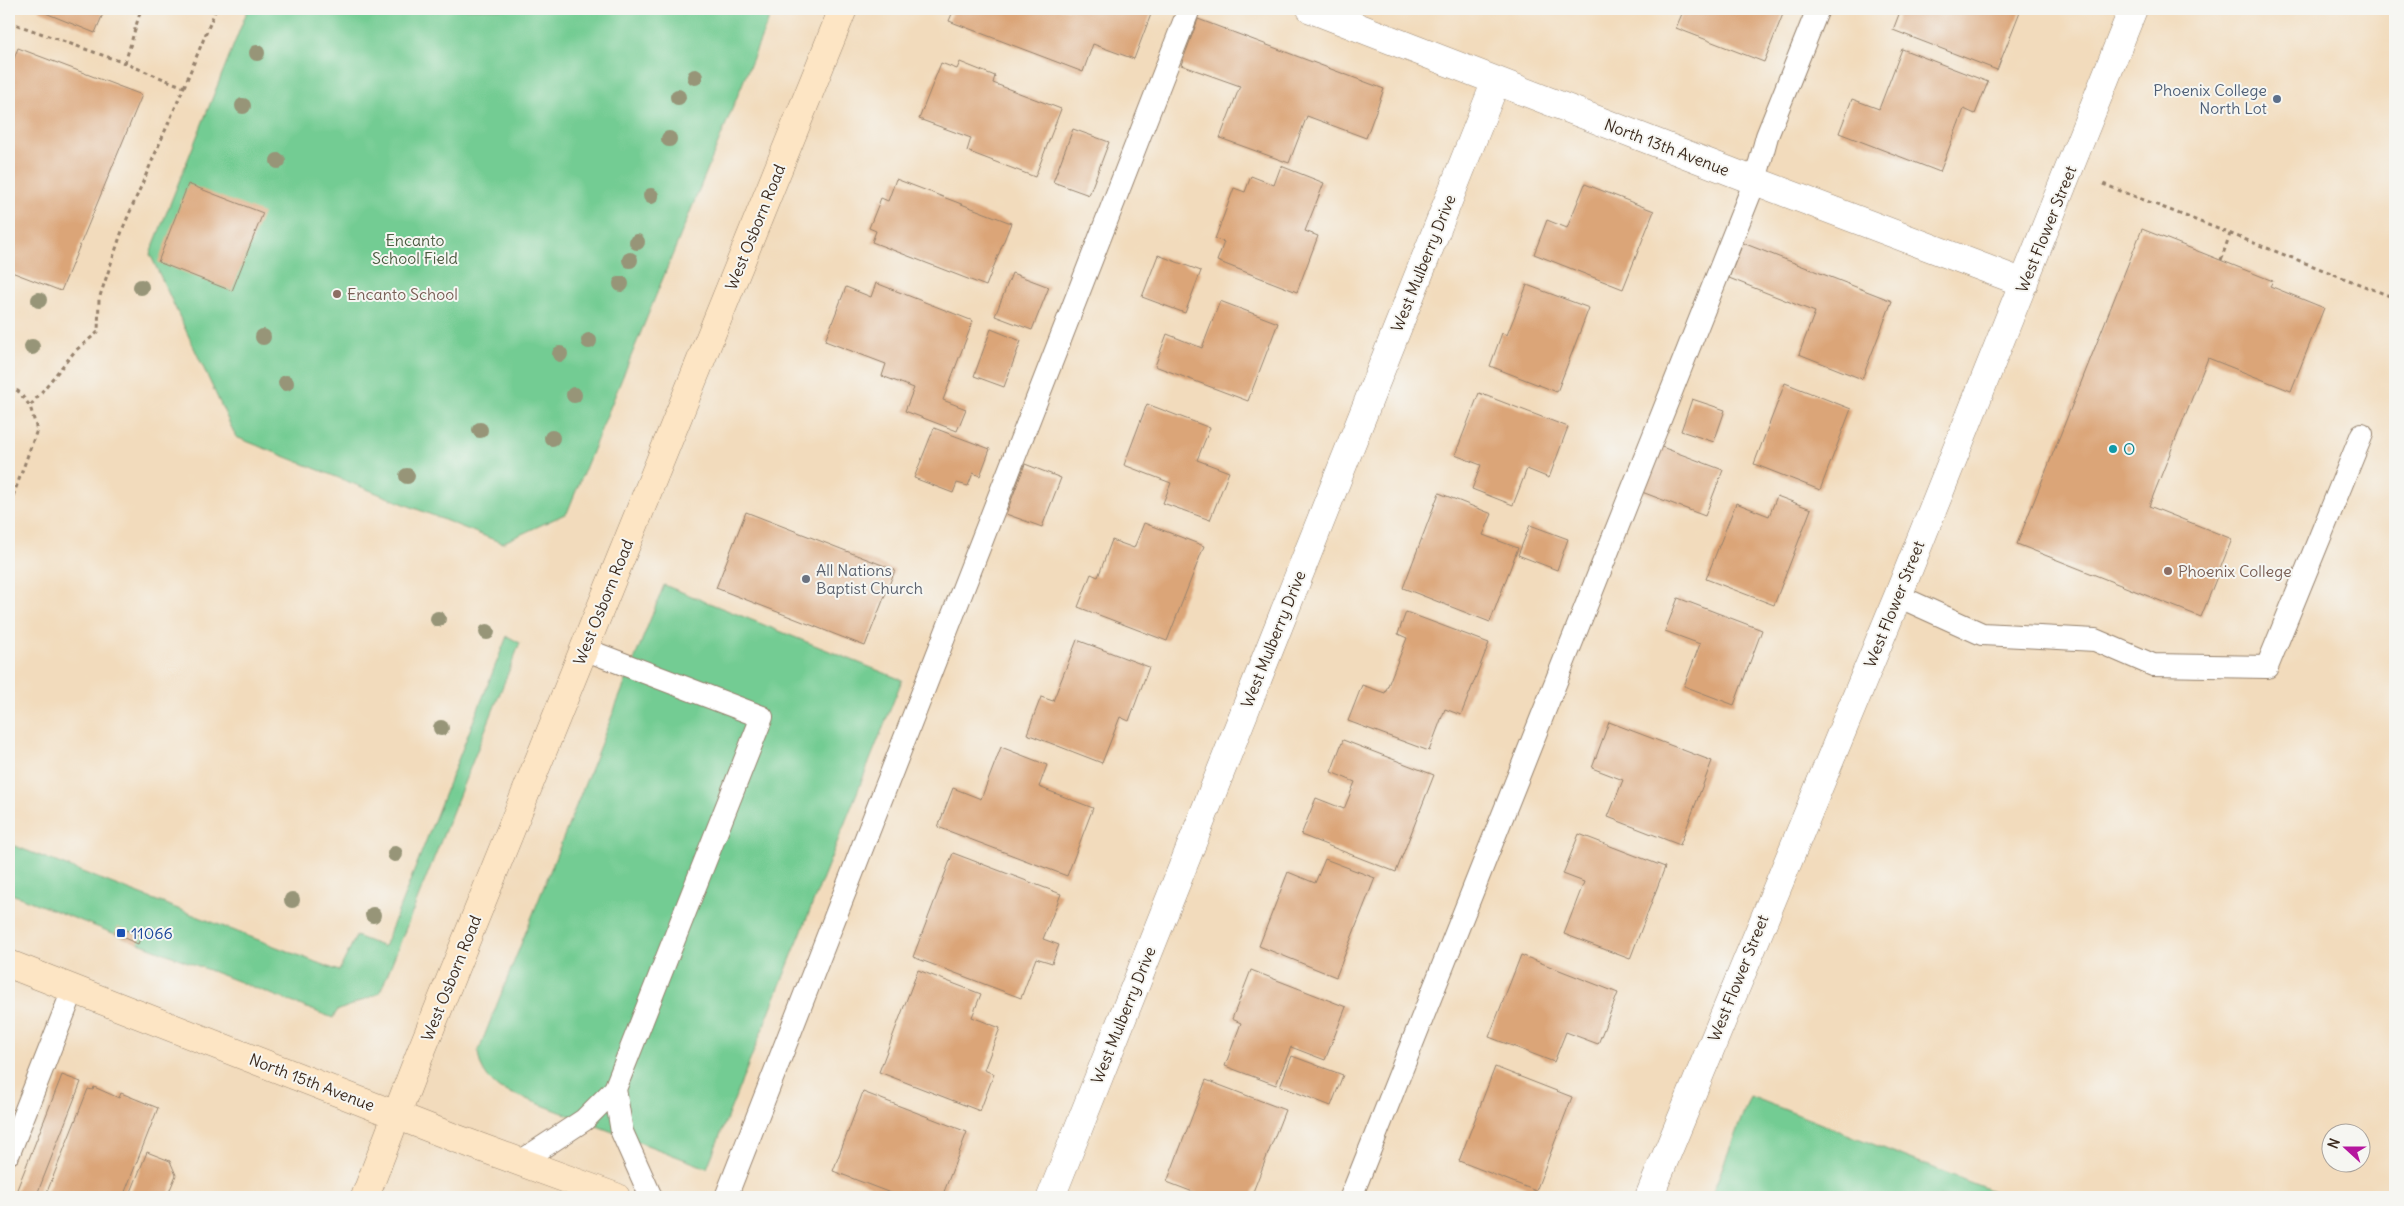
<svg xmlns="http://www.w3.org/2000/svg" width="2404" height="1206" font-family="Delius,sans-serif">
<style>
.green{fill:#73cc93;stroke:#577b58}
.building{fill:#dba578}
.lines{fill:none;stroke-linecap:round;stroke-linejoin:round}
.lane-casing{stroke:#96826d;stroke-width:24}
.street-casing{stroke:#96826d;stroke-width:29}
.secondary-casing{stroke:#96826d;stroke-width:29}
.path{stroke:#96826d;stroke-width:3;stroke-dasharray:4 4;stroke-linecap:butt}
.lane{stroke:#fff;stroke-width:22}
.street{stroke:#fff;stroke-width:28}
.secondary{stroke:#fde5c4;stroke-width:28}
.tree{fill:#979578}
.service-dot{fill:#5c6f8a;stroke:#f6f6f2;stroke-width:2}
.education-dot{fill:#8d6e63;stroke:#f6f6f2;stroke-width:2}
.culture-dot{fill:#0f9aa8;stroke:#f6f6f2;stroke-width:2}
.worship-dot{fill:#6b7280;stroke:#f6f6f2;stroke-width:2}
.transit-dot{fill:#1a4fb4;stroke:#f6f6f2;stroke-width:2}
.labels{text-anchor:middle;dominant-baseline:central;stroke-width:4;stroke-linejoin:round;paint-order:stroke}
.service-label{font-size:16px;fill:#4e5e75;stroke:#f6f6f2;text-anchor:end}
.street-label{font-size:16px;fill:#3b2a1e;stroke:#f6f6f2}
.park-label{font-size:16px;fill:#4c5b41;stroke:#f6f6f2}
.education-label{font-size:16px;fill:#785e54;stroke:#f6f6f2;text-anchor:start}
.culture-label{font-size:16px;fill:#0d838f;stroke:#f6f6f2;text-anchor:start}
.worship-label{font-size:16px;fill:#5b616d;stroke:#f6f6f2;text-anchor:start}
.transit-label{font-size:16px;fill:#164399;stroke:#f6f6f2;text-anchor:start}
</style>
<rect width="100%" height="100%" fill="#f6f6f2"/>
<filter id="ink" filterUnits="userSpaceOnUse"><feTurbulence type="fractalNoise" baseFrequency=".02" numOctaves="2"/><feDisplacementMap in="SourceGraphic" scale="10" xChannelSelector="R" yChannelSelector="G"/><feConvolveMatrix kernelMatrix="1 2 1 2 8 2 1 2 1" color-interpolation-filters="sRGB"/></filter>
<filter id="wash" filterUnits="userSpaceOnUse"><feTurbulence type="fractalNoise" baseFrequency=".0096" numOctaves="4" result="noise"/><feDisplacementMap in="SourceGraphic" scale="20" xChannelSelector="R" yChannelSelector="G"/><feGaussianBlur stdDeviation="1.12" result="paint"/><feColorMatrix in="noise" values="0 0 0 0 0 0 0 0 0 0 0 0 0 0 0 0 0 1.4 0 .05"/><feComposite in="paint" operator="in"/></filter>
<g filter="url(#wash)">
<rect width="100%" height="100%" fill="#f2dbbc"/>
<path class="green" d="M248,9H773L567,513L502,543L236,437L150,254Z
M664,585L902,680L707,1168L500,1089C486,1078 480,1069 478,1052Z
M507,636L520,643L380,993L337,1011L333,1018L9,893V853L12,845L339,971L356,936L384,947Z
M1750,1096L2008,1197H1711Z"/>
<g id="blocks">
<path class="building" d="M39,9H105L95,33L38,10Z
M954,9H1153L1134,59L1093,44L1083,72L949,21Z
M1684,9H1785L1764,62L1676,28Z
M1901,9H2021L1997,70L1893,30Z
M1198,19L1384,89L1366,138L1307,116L1289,163L1220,138L1240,86L1181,65Z
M18,48L142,95L61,291L9,271V71Z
M1902,49L1988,82L1975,114L1964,109L1940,172L1839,133L1852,99L1879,109Z
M960,62L995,76L993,83L1061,109L1035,177L967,151L971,138L919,119L941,63L957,69Z
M1073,129L1109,142L1089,195L1053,182Z
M1281,166L1324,183L1305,231L1318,236L1297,292L1217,261L1224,242L1215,239L1234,188L1245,192L1251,176L1274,185Z
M896,179L1011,223L986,286L872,242L876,231L869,228L881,198L888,201Z
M188,184L263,213L232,291L158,262Z
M1585,184L1654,211L1623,289L1534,254L1547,220L1567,228Z
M2142,229L2273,281L2270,286L2324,308L2291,391L2208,358L2149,506L2232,539L2201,617L2017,544Z
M1743,243L1892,301L1862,379L1799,354L1815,312L1729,278Z
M1158,255L1201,271L1185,313L1142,297Z
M1012,273L1049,287L1032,330L995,316Z
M876,283L973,321L943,400L966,409L957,431L905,411L914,388L882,376L886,364L825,341L846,287L871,297Z
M1527,285L1589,308L1557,392L1490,366L1502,333L1507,335Z
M1220,301L1278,323L1248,401L1155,366L1167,334L1202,348Z
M991,329L1021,341L1004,387L974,376Z
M1785,383L1851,409L1820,490L1754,464Z
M1479,393L1568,427L1549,478L1527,469L1513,505L1472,489L1481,465L1455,455Z
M1692,399L1725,410L1714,442L1681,431Z
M1147,404L1210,428L1197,460L1229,472L1210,520L1163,503L1171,483L1124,465Z
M934,428L990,449L980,476L973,473L968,486L957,483L953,493L914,478Z
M1659,446L1723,470L1705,516L1642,492Z
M1025,464L1061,478L1042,527L1006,514Z
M1439,493L1492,514L1483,535L1518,548L1490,622L1403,588Z
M1777,496L1811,509L1774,605L1706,579L1736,503L1769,516Z
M746,512L895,570L865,646L716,588Z
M1144,523L1204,546L1167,641L1078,607L1091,574L1098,577L1112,540L1134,548Z
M1530,525L1568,539L1557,570L1518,555Z
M1678,598L1762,630L1734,705L1684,686L1700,644L1665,631Z
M1406,612L1489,643L1461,715L1445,709L1429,751L1348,721L1362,685L1385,693L1407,638L1398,634Z
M1077,640L1149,667L1129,721L1120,717L1102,763L1027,734L1041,697L1053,701Z
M1609,722L1712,761L1680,845L1608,817L1623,780L1592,768Z
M1343,740L1434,775L1396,872L1301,835L1316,798L1344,809L1355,782L1331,772Z
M1001,747L1047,765L1039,787L1093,808L1067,876L938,827L953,788L981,799Z
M1579,834L1665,867L1630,959L1564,934L1584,882L1563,874Z
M953,853L1061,894L1043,939L1059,945L1052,963L1036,958L1021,998L913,957Z
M1325,859L1375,878L1336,977L1259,946L1288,872L1315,883Z
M118,927L141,936L138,944L115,934Z
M1521,955L1618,993L1598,1044L1566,1032L1554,1062L1489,1037Z
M918,970L981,994L972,1017L1000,1028L984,1070L994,1074L980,1111L879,1072Z
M1251,970L1346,1007L1325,1060L1291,1047L1276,1085L1225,1066L1241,1023L1232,1019Z
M1292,1056L1343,1075L1331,1106L1280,1086Z
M1495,1067L1572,1097L1536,1191L1459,1161Z
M62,1075L81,1082L36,1197H14Z
M1206,1080L1285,1110L1251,1197H1206L1167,1182Z
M94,1087L119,1098L121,1093L158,1108L123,1197H45L88,1089L93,1090Z
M863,1092L967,1132L942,1197H901L833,1171Z
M147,1152L170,1161L176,1175L167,1197H129Z"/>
</g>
</g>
<g filter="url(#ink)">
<use href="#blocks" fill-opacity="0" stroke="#96826d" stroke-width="1"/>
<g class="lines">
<defs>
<path id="lane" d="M1898,596L1982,634L2095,640L2153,665L2267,667L2362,434
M615,1089L622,1132L651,1197
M9,1153L73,990
M520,1162L584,1120L615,1089L762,717L584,649
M726,1197L1189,9
M1351,1197L1755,181L1767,136L1818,9"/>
<path id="street" d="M1311,9L1755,181L2024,283
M1051,1197L1496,81
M1649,1197L1898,596L2133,9"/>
<path id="secondary" d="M9,964L455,1138L616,1197
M365,1197L420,1054L843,9"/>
</defs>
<use href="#lane" class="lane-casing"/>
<use href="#street" class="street-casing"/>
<use href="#secondary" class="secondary-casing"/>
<path class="path" d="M9,22L119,61L184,87L123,228L99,299L98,332L75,351L30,406
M125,63L141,9
M184,87L216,9
M2103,184L2395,298
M2221,260L2230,234
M9,387L18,391L30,406L37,430L9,507"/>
<use href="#lane" class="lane"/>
<use href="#street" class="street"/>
<use href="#secondary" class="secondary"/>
</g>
<g class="tree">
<circle cx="257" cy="53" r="8"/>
<circle cx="695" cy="77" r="8"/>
<circle cx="678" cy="97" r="8"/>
<circle cx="243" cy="106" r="8"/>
<circle cx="669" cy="139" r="8"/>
<circle cx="278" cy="161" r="8"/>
<circle cx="651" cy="196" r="8"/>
<circle cx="637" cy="242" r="8"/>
<circle cx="630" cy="260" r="8"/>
<circle cx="621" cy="284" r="8"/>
<circle cx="141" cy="287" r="8"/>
<circle cx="39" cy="300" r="8"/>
<circle cx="263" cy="337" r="8"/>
<circle cx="589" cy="341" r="8"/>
<circle cx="32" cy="347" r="8"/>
<circle cx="560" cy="354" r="8"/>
<circle cx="286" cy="383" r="8"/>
<circle cx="574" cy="395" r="8"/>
<circle cx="480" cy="430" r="8"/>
<circle cx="552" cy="438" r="8"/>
<circle cx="407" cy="476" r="8"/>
<circle cx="438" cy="619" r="8"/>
<circle cx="487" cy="632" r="8"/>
<circle cx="441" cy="728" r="8"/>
<circle cx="395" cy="854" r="8"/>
<circle cx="292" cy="900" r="8"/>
<circle cx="373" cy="915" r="8"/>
</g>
</g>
<circle class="service-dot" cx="2277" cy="99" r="5"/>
<g class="education-dot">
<circle cx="337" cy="294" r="5"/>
<circle cx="2168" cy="571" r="5"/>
</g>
<circle class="culture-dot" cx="2113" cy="449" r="5"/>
<circle class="worship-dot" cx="806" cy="579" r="5"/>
<rect class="transit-dot" x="116" y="928" width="10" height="10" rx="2.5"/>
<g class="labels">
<g class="service-label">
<text x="2267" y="90">Phoenix College<tspan x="2267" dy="18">North Lot</tspan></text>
</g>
<g class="street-label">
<text transform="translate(1667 147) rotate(21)">North 13th Avenue</text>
<text transform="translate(755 227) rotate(-68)">West Osborn Road</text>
<text transform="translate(2046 229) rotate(-68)">West Flower Street</text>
<text transform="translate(1423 263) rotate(-68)">West Mulberry Drive</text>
<text transform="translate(603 602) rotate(-68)">West Osborn Road</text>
<text transform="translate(1894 604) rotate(-68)">West Flower Street</text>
<text transform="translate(1273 639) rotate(-68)">West Mulberry Drive</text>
<text transform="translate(451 978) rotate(-68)">West Osborn Road</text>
<text transform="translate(1738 978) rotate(-68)">West Flower Street</text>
<text transform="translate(1123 1015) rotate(-68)">West Mulberry Drive</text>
<text transform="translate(312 1082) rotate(21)">North 15th Avenue</text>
</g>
<g class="park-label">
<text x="415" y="240">Encanto<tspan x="415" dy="18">School Field</tspan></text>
</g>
<g class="education-label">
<text x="347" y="294">Encanto School</text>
<text x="2178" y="571">Phoenix College</text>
</g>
<g class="culture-label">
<text x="2123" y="449">O</text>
</g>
<g class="worship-label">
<text x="816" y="570">All Nations<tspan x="816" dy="18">Baptist Church</tspan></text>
</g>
<g class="transit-label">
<text x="131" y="933">11066</text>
</g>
</g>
<rect width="2404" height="1206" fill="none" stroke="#f6f6f2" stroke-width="30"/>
<g transform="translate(2346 1148) rotate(291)"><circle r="24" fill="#f6f6f2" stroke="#aba49d"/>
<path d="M0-4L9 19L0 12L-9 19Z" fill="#b5179e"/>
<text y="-8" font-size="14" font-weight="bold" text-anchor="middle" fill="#3b2a1e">N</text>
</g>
</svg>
